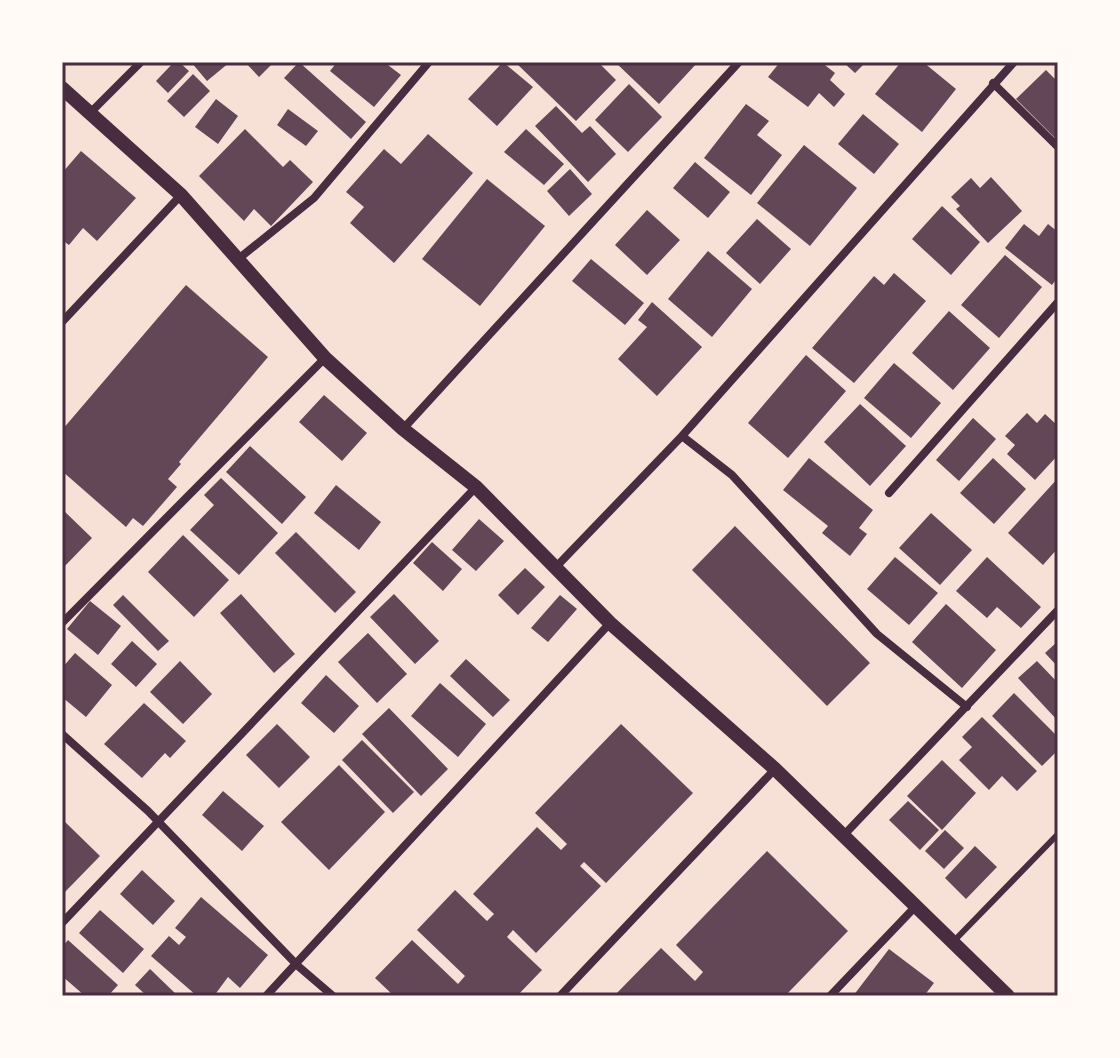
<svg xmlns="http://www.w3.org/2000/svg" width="1120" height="1058" font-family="Poppins,sans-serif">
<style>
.building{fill:#644757}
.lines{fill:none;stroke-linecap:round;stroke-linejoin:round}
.service{stroke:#4a2c40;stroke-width:6}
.minor{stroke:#4a2c40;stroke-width:8}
.tertiary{stroke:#4a2c40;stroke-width:14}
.neatline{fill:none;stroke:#4a2c40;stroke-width:3}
</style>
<rect width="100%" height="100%" fill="#f7e1d7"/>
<path class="building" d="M174,62H179L189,71L168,93L156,81Z
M191,62H230L207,81Z
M245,62H268L271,65L259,77Z
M299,62L366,122L351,139L284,78Z
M337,62H384L401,75L374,107L330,71Z
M503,62L533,87L497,126L468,99Z
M515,62H598L616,80L576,121Z
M615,62H698L659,104Z
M780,62H821L835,73L830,80L845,94L834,107L819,93L808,107L768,77Z
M843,62H866L855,73Z
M901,62H923L956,89L922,132L875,94Z
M1046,70L1058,82V141L1016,99Z
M193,74L210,91L184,117L167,101Z
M629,84L662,117L628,152L595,120Z
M216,99L238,116L218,144L195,127Z
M746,104L769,121L757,135L782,155L751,195L704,158Z
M556,106L582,133L590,126L616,154L588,182L535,126Z
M288,109L318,131L306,146L277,125Z
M863,114L899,144L874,174L838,144Z
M245,129L283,167L290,160L313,182L271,226L254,209L244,221L199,176Z
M526,129L564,164L544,185L504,152Z
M428,134L473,173L394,263L350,223L364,207L346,192L384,149L401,164Z
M804,145L857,188L810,246L757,203Z
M81,151L136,198L97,241L83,228L69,245L62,240V173Z
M695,162L730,192L708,218L673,188Z
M570,169L592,194L569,216L547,191Z
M991,177L1022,211L988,243L956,209L960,206L951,197L971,178L980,188Z
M487,179L545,226L480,306L422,259Z
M942,206L980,242L951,275L912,239Z
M647,210L680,240L647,275L615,245Z
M757,219L791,249L760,284L726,253Z
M1024,224L1039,236L1048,224L1058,232V277L1052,285L1005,248Z
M708,251L752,289L712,337L668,299Z
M1005,255L1042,287L999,338L961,305Z
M591,259L644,303L625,325L572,281Z
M894,273L926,301L854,383L812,348L874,276L884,285Z
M186,285L268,357L179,462L181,464L168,479L177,487L143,526L133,518L126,527L62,471V430Z
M652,302L702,347L657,396L618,359L647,327L638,320Z
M949,311L990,348L953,390L912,353Z
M806,355L846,391L788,458L748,423Z
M894,363L941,403L911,438L864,398Z
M324,395L367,433L342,461L299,422Z
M860,404L906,446L870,486L824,442Z
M1027,413L1037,423L1045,414L1058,426V455L1035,480L1007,454L1015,445L1005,436Z
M973,418L996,439L959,481L936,460Z
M250,446L306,497L282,524L226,472Z
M809,458L873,510L859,528L867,534L850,556L822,533L828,526L783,490Z
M993,458L1026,489L994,524L960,493Z
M221,478L278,533L239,575L190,530L214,505L204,495Z
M1058,478V548L1043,565L1008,533Z
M336,485L381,522L359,550L314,513Z
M62,509L92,538L62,569Z
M931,513L972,550L940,585L899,548Z
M479,519L504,541L476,571L452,550Z
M735,526L870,663L827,706L692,570Z
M296,532L356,592L335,613L275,553Z
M183,535L229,580L194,617L148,572Z
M432,542L462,569L443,591L413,563Z
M895,557L938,593L909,625L867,589Z
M987,557L1041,607L1021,628L997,607L987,618L956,591Z
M525,568L545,587L518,615L498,595Z
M241,594L295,654L274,673L220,613Z
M394,594L439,641L415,664L370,617Z
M123,595L169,641L158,651L113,605Z
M560,595L577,609L548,642L531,628Z
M90,601L121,626L98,655L67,629Z
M946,604L996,650L962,688L912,642Z
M368,633L407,674L377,703L338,662Z
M132,641L157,664L136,687L111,664Z
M1058,641V667L1045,653Z
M75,653L112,685L86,717L62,697V668Z
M466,659L510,700L493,717L450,676Z
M180,661L212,694L183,724L150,692Z
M1037,661L1058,683V721L1018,678Z
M326,675L359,706L334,733L301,703Z
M440,683L486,724L458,757L411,716Z
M1014,693L1058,737V750L1042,766L992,716Z
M144,703L186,741L170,758L165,753L142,778L104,744Z
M389,708L448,769L421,796L362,734Z
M982,717L1037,771L1017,791L1002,776L989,790L959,760L972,747L962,737Z
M277,724L310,757L279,788L246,755Z
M621,724L693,793L606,883L584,862L580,866L601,886L536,953L513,930L507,937L542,970L517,996H394L375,978L412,940L458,984L465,976L417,930L455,890L487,921L494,914L473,894L537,827L561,850L567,844L535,813Z
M362,740L414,792L393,813L342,760Z
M942,760L976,793L942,830L907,796Z
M339,765L385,812L329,870L281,822Z
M223,791L264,826L242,851L202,815Z
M908,801L939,830L920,850L889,820Z
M62,819L100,856L64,893L62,890Z
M945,830L964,848L944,869L925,851Z
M975,846L997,867L966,899L945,878Z
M767,851L848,931L785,996H614L661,948L695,981L703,972L676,945Z
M142,870L175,901L153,925L120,894Z
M201,897L268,955L240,988L228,977L214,996H197L151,956L169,936L179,945L186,937L175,928Z
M100,910L144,949L123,973L79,933Z
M68,940L118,985L108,996H85L62,976V947Z
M889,949L934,983L924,996H853Z
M150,969L178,996H147L135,985Z"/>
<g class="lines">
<path class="service" d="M952,943L1058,834
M1056,996L1058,994"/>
<path class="minor" d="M993,83L1058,147
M91,112L141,62
M237,260L314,198L429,62
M62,322L181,195
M403,429L739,62
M682,436L732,475L877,634L967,707
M889,493L1058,302
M555,568L682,436L1014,62
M62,623L325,358
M62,734L148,811L298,966L333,996
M843,836L1058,610
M62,923L476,487
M266,996L610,623
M560,996L775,769
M830,996L915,907"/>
<path class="tertiary" d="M62,88L181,195L325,358L403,429L476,487L610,623L775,769L1008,996"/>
</g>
<rect width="1120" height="1058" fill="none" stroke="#fffaf5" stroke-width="128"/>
<rect x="64" y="64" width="992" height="930" class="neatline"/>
</svg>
